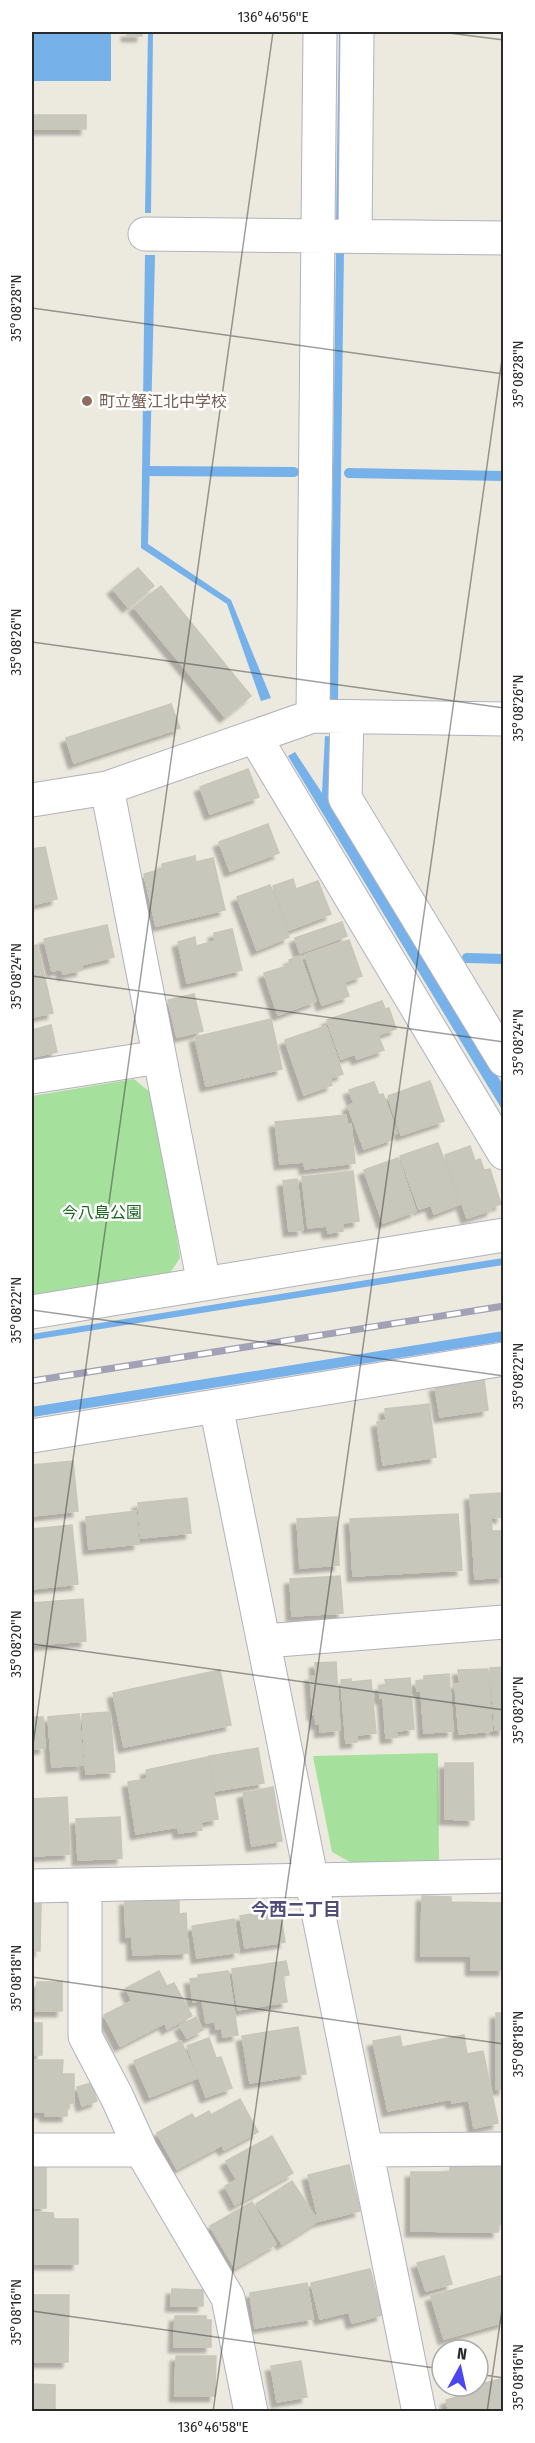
<svg xmlns="http://www.w3.org/2000/svg" width="535" height="2443" font-family="'Fira Sans Condensed','Noto Sans JP',sans-serif">
<style>
.green{fill:#a5e19d}
.water{fill:#76b1ea}
.lines{fill:none;stroke-linecap:round;stroke-linejoin:round}
.stream{stroke:#76b1ea;stroke-width:10}
.building{fill:#c8c7bc;stroke:#c8c6b8;stroke-width:1.5;filter:url(#shadow)}
.minor-casing{stroke:#b2b1be;stroke-width:35}
.minor{stroke:#fff;stroke-width:33}
.rail-casing{stroke:#a2a1b5;stroke-width:7}
.rail{stroke:#fff;stroke-width:4.5;stroke-dasharray:14;stroke-linecap:butt}
.ticks{fill:none;stroke:#2b2b2b;stroke-width:1.5;stroke-opacity:0.45}
.education-dot{fill:#8d6e63;stroke:#fff;stroke-width:2}
.labels{text-anchor:middle;dominant-baseline:central;stroke-width:5;stroke-linejoin:round;paint-order:stroke}
.education-label{font-size:16px;fill:#785e54;stroke:#fff;text-anchor:start}
.park-label{font-size:16px;fill:#1d661f;stroke:#fff}
.neighbourhood-label{font-size:18px;font-weight:bold;fill:#4f4d7a;stroke:#fff}
.neatline{fill:none;stroke:#2b2b2b;stroke-width:2}
.ticks-label{font-size:15px;text-anchor:middle;fill:#2b2b2b}
</style>
<defs>
<filter id="shadow"><feDropShadow dx="-5.5" dy="5.5" stdDeviation="1.5" flood-color="#0004"/></filter>
</defs>
<rect width="100%" height="100%" fill="#ece9de"/>
<path class="green" d="M134,1079L156,1097L180,1258L168,1276L32,1298V1096Z
M438,1753L439,1862H350L332,1852L313,1756Z"/>
<path class="water" d="M32,32H111V81H32Z
M148,32H153L151,213H145Z
M339,32H347L344,224L336,225Z
M336,249H344L338,700H330Z
M145,255H155L148,544L231,600L271,698L261,701L227,604L141,548Z
M325,736L336,737L331,803L503,1085V1111L288,756L295,752L322,793Z
M503,1258V1265L32,1340V1334Z"/>
<g class="lines">
<path class="stream" d="M147,471L294,472
M349,473L504,476
M467,958L504,959
M32,1412L504,1336"/>
</g>
<path class="building" d="M127,32H142V36H127Z
M34,115H86V129H34Z
M138,568L154,586L128,607L113,589Z
M161,586L251,696L225,717L134,607Z
M171,704L180,728L74,763L66,738Z
M248,769L259,797L210,814L200,787Z
M268,824L279,853L230,871L219,842Z
M45,847L57,899L32,905V849Z
M195,856L196,862L213,858L225,910L156,926L144,874L163,869L162,864Z
M293,879L296,889L318,881L331,914L289,930L273,886Z
M270,885L289,937L257,950L237,897Z
M342,922L347,936L300,953L295,938Z
M107,925L114,957L81,965L82,970L63,974L62,969L52,971L44,939Z
M232,929L242,970L187,983L178,942L195,937L196,946L215,941L214,933Z
M349,940L362,976L344,982L349,996L322,1005L305,955Z
M37,945L53,1013L32,1017V946Z
M300,956L316,1001L278,1015L264,973L291,965L289,960Z
M194,994L203,1031L177,1037L168,1000Z
M382,1001L385,1009L389,1008L396,1029L378,1035L384,1050L357,1059L355,1054L341,1059L327,1020Z
M271,1019L282,1069L206,1086L195,1037Z
M51,1025L57,1052L32,1057V1030Z
M326,1026L343,1074L330,1078L332,1085L304,1095L285,1040Z
M430,1081L444,1121L401,1135L388,1096Z
M374,1082L379,1095L383,1094L397,1133L392,1135L393,1139L364,1149L348,1106L354,1103L349,1090Z
M346,1115L347,1124H351L355,1163L305,1169L304,1162L280,1164L275,1122Z
M438,1143L460,1204L434,1214L431,1205L419,1209L400,1156Z
M470,1146L475,1161L480,1159L484,1170L490,1169L501,1204L491,1207L492,1210L467,1218L445,1155Z
M398,1158L416,1211L383,1223L364,1170Z
M353,1171L359,1221L343,1223V1231L328,1233L327,1226L308,1228L302,1177Z
M297,1179L303,1230L289,1231L283,1181Z
M484,1379L488,1410L440,1417L435,1386Z
M429,1404L436,1457L383,1465L377,1422L386,1420L385,1409Z
M73,1461L78,1511L32,1516V1465Z
M501,1493L502,1517L491,1518L492,1531H503L504,1577L475,1579L470,1495Z
M187,1498L191,1533L141,1538L138,1503Z
M136,1511L139,1544L89,1549L86,1517Z
M458,1514L462,1570L353,1576L350,1519Z
M337,1517L339,1565L300,1568L297,1519Z
M72,1525L78,1584L32,1589V1529Z
M340,1576L343,1613L292,1616L290,1579Z
M83,1599L86,1641L32,1645V1603Z
M336,1662L340,1730L320,1732V1723L316,1724L315,1713L313,1714L310,1676H316L315,1663Z
M504,1667V1730H495L490,1668Z
M488,1669L492,1731L459,1734L455,1684L460,1683L458,1670Z
M220,1670L231,1725L124,1747L113,1693Z
M449,1674L453,1731L424,1733L421,1691H417L416,1681L424,1680V1676Z
M410,1678L414,1729L396,1731L397,1737L386,1738L383,1697L380,1698L379,1686L386,1685L385,1680Z
M351,1679V1682L371,1680L376,1733L357,1735V1742L346,1743L341,1680Z
M110,1712L115,1772L86,1774L82,1714Z
M79,1714L83,1765L52,1767L48,1717Z
M32,1717H43L45,1748L32,1749Z
M258,1748L264,1783L215,1791L209,1756Z
M208,1757L218,1819L201,1822L202,1830L179,1833L178,1827L136,1834L128,1782L148,1779L146,1770Z
M445,1763H473L474,1820L445,1819Z
M273,1787L282,1841L252,1846L243,1793Z
M67,1797L70,1854L32,1856V1799Z
M120,1817L122,1858L78,1860L76,1819Z
M422,1896L451,1897V1902L504,1903V1970H471V1956H421Z
M179,1898V1914L186,1913L188,1953L133,1955L132,1937H126L125,1900Z
M32,1904H41L40,1951H32Z
M280,1910L285,1942L245,1948L240,1916Z
M234,1919L239,1952L197,1958L192,1926Z
M286,1961L289,1975L283,1976L287,2002L238,2010L232,1969Z
M159,1971L167,1986L174,1983L192,2016L167,2029L165,2023L120,2046L104,2015L132,2001L126,1988Z
M228,1971L238,2035L223,2037L222,2028L216,2029L215,2021L206,2023L198,1975Z
M198,1978L201,2000L193,2002L190,1979Z
M37,1982H62V2011H36Z
M496,2013H504V2089H496Z
M196,2017L203,2030L187,2038L180,2026Z
M32,2023H42V2055H32Z
M298,2027L306,2074L250,2083L242,2036Z
M464,2035L467,2054L483,2051L498,2123L474,2128L469,2100L452,2103L451,2099L388,2111L373,2041L400,2036L402,2047Z
M209,2038L216,2058L221,2057L232,2088L206,2097L187,2046Z
M181,2041L197,2078L150,2097L134,2061Z
M32,2060H63L62,2074H74V2103H67V2116H45V2112H32Z
M91,2083L97,2101L82,2106L77,2087Z
M240,2099L258,2132L224,2150L222,2145L177,2169L157,2133L192,2114L195,2119L209,2111L211,2115Z
M272,2136L293,2173L235,2205L225,2186L237,2180L226,2161Z
M349,2165L360,2211L319,2221L308,2175Z
M450,2167H504V2224H498V2232L411,2231V2172H450Z
M32,2168H46V2208H32Z
M292,2181L318,2221L282,2244L256,2204Z
M252,2202L276,2244L235,2268L210,2226Z
M32,2212L53,2213L54,2219H78V2264H32Z
M444,2256L452,2284L426,2291L417,2263Z
M370,2269L382,2315L352,2323L349,2312L320,2319L311,2283Z
M504,2275V2322L444,2339L431,2296Z
M307,2283L313,2319L255,2328L250,2293Z
M172,2289L203,2290V2306H171Z
M32,2295H69L68,2362H32Z
M175,2316H206V2320H211V2347H174Z
M176,2356H216L215,2396H175Z
M301,2361L307,2397L277,2402L271,2366Z
M501,2379L504,2388V2412H449L446,2400L466,2394L465,2388Z
M32,2384L55,2385V2410H32Z"/>
<g class="lines">
<defs>
<path id="minor" d="M145,234L504,238
M355,236L357,32
M313,716L320,32
M347,717L345,798L504,1060
M255,737L504,1153
M107,788L204,1284
M32,800L107,788L313,716L504,719
M32,1077L159,1057
M32,1312L504,1235
M216,1406L419,2412
M32,1436L504,1359
M265,1641L504,1622
M32,1886L504,1876
M85,1886V2036L117,2097L141,2150L228,2298L251,2412
M32,2150H141
M368,2150L504,2149"/>
</defs>
<use href="#minor" class="minor-casing"/>
<use href="#minor" class="minor"/>
<defs>
<path id="rail" d="M32,1381L504,1306"/>
</defs>
<use href="#rail" class="rail-casing"/>
<use href="#rail" class="rail"/>
</g>
<path class="ticks" d="M441,32L504,40M32,308L504,374M32,642L504,708M32,976L504,1042M32,1310L504,1376M32,1644L504,1710M32,1752L273,32M32,1977L504,2044M32,2311L442,2369M478,2374L504,2378M213,2412L504,345M487,2412L504,2296"/>
<circle class="education-dot" cx="87" cy="401" r="6"/>
<g class="labels">
<g class="education-label">
<text x="99" y="401">町立蟹江北中学校</text>
</g>
<g class="park-label">
<text x="102" y="1212">今八島公園</text>
</g>
<g class="neighbourhood-label">
<text x="296" y="1910">今西二丁目</text>
</g>
</g>
<rect width="535" height="2443" fill="none" stroke="#ffffff" stroke-width="66"/>
<g transform="translate(460 2368) rotate(8)"><circle r="28" fill="#ffffff" stroke="#aaaaaa" stroke-width="1.5"/>
<path d="M0-4.5L10 22L0 15L-10 22Z" fill="#4c45f3"/>
<text y="-9" font-size="16" font-weight="bold" text-anchor="middle" fill="#2b2b2b">N</text>
</g>
<rect x="33" y="33" width="469" height="2377" class="neatline"/>
<g class="ticks-label">
<text x="273" y="22">136°46'56"E</text>
<text transform="translate(16 308) rotate(-90)" y="5">35°08'28"N</text>
<text transform="translate(518 374) rotate(-90)" y="5">35°08'28"N</text>
<text transform="translate(16 642) rotate(-90)" y="5">35°08'26"N</text>
<text transform="translate(518 708) rotate(-90)" y="5">35°08'26"N</text>
<text transform="translate(16 976) rotate(-90)" y="5">35°08'24"N</text>
<text transform="translate(518 1042) rotate(-90)" y="5">35°08'24"N</text>
<text transform="translate(16 1310) rotate(-90)" y="5">35°08'22"N</text>
<text transform="translate(518 1376) rotate(-90)" y="5">35°08'22"N</text>
<text transform="translate(16 1644) rotate(-90)" y="5">35°08'20"N</text>
<text transform="translate(518 1710) rotate(-90)" y="5">35°08'20"N</text>
<text transform="translate(16 1978) rotate(-90)" y="5">35°08'18"N</text>
<text transform="translate(518 2044) rotate(-90)" y="5">35°08'18"N</text>
<text transform="translate(16 2312) rotate(-90)" y="5">35°08'16"N</text>
<text transform="translate(518 2377) rotate(-90)" y="5">35°08'16"N</text>
<text x="213" y="2432">136°46'58"E</text>
</g>
</svg>
